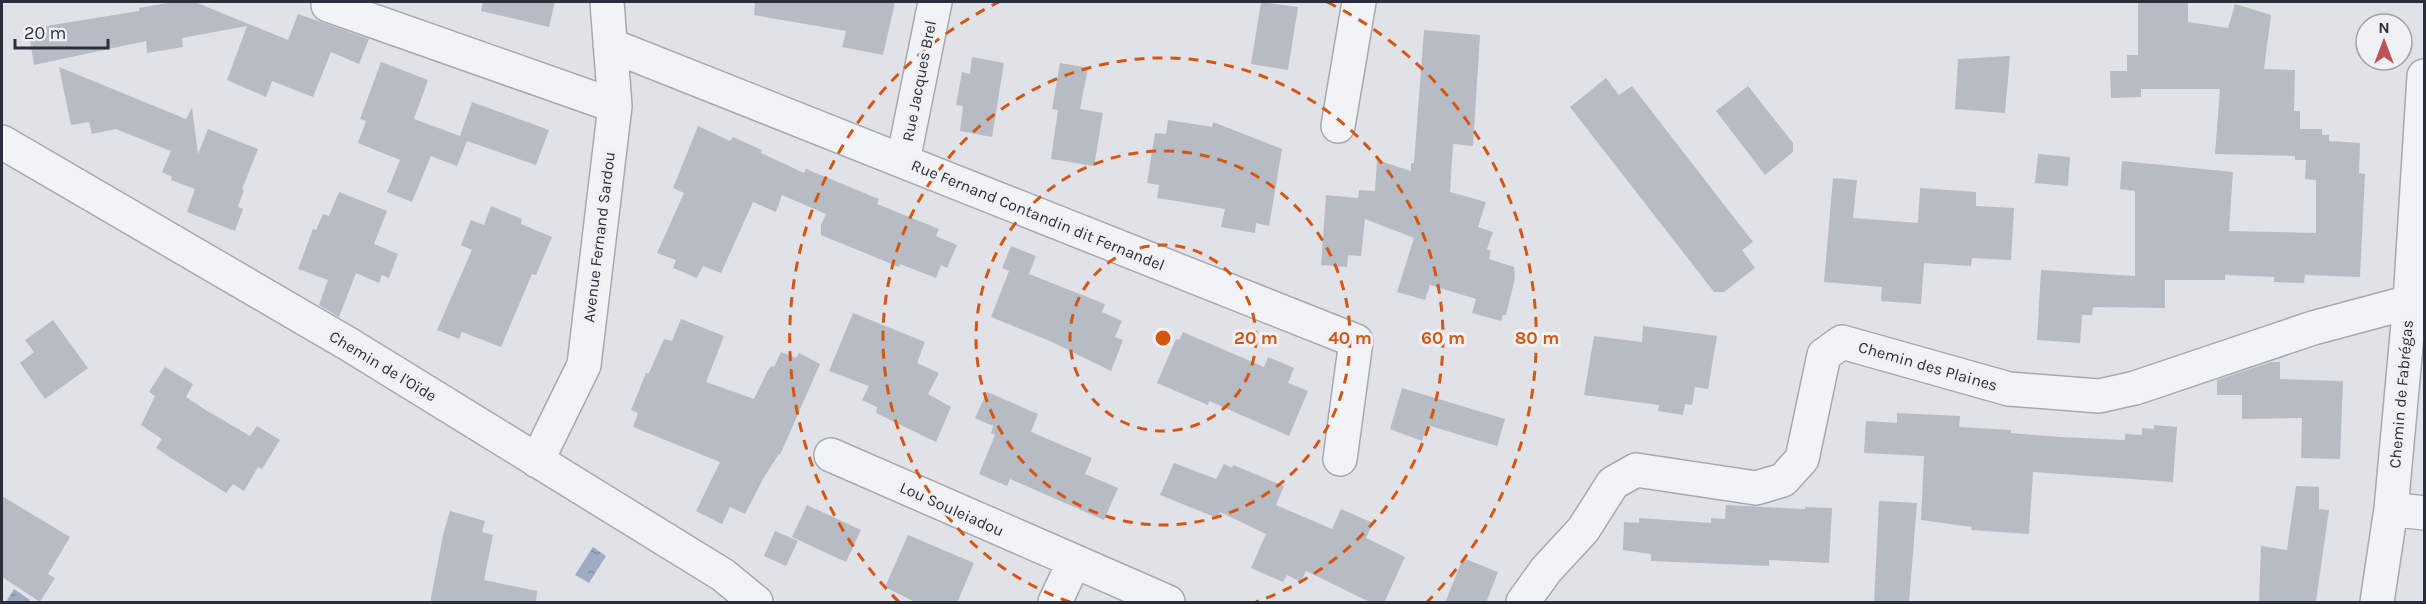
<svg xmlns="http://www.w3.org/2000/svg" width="2426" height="604" font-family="Karla,sans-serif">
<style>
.water{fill:url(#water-ripples)}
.building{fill:#b7bbc3}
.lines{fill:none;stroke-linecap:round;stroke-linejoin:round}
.minor-casing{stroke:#a6a9b1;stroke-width:36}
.minor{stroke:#f2f3f6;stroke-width:33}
.ring{fill:none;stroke:#d55511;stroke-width:3;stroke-dasharray:10 8}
.labels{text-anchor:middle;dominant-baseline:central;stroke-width:6;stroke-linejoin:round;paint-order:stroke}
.street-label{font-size:16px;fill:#2a2f3d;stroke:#eff1f5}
.centre{fill:#d55511;stroke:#eff1f5;stroke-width:3}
.ring-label{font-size:18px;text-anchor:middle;font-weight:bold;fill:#d55511;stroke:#eff1f5;stroke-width:6;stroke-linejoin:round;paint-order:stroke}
</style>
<defs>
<pattern id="water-ripples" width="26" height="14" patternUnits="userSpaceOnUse" patternTransform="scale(1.5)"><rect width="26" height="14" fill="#9eadc3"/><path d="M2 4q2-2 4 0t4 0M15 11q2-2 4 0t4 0" fill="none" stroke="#818da0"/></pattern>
</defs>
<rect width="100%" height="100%" fill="#e0e2e7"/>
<path class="water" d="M593,547L606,556L589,583L575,575Z
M14,589L30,600L28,602H6Z"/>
<path class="building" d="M173,2H195L288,40L298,14L369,39L359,64L331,52L313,97L272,81L266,97L227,80L247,26L182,38L183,47L147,53L146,41L34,65L29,34L47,31L46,26L139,11V8Z
M483,2H555L549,27L481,11Z
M755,2H895L883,55L842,47L846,31L754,15Z
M1261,2L1298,7L1288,70L1251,64Z
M2138,2H2188V22L2228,28L2235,4L2271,15L2264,69L2295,70L2294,111H2300V129H2322V135H2329V141L2360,143L2359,173L2365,174L2360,277L2305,275L2304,283L2274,282V277L2225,275V280H2165V308L2093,307L2092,315H2082L2080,343L2037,340L2041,270L2135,276V191L2120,189L2122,161L2233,172L2229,231L2316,233V180L2305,179L2306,160H2295V156L2215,154L2220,89H2141V97L2111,98L2110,71H2127V55H2138Z
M1424,30L1480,35L1473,146L1453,144L1450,192L1486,202L1478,227L1493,232L1487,249L1491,251L1489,259L1514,267L1515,278L1506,315H1503L1501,321L1472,313L1476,299L1430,285L1425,300L1397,292L1414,238L1365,219L1361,256L1348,255L1347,267L1321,265L1326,195L1358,198L1359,190L1375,191L1377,160L1411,171V163H1414Z
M2010,56L2005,113L1955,109L1958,59Z
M972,57L1004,63L992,137L960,131L963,106L956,105L962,72L970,74Z
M381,62L428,80L414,119L460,136L472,102L549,130L536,165L467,141L457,166L431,156L412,202L387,192L400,160L358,143L366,121L360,119Z
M1060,63L1088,68L1080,109L1103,113L1094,166L1051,159L1058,110L1052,109Z
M59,67L186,119L192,108L198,154L208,129L258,149L242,189L244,190L238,207L243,209L235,231L187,212L195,189L171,180L172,177L162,172L171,151L116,129L92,134L89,122L71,125Z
M1606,78L1619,95L1632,86L1753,242L1742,250L1755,268L1724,292H1714L1570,107Z
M1748,86L1793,143V152L1765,175L1716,111Z
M1168,120L1212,127L1213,122L1282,149L1269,226L1256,223L1255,233L1221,227L1225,209L1157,198L1159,185L1147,183L1155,133L1166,134Z
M698,126L730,141L733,137L762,150L761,153L804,173L806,169L879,199L877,204L939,229L936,236L957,245L947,268L941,265L936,278L900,264L899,267L821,235V225L826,214L782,195L776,212L753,202L721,273L703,266L697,278L673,268L676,260L657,253L684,193L673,188Z
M2038,154L2070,157L2068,186L2035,183Z
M1833,178L1857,180L1853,218L1918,223L1920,188L1976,192V206L2014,208L2011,260L1972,258L1971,266L1924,263L1921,304L1881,301L1882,287L1824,282Z
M339,192L387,211L374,244L398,254L389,278L382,275L379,283L356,273L339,317L319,305L328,280L298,269L313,229L316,230L323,214L329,216Z
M491,206L522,219L521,224L552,237L536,275L532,274L501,347L462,332L459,339L437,330L472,250L461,245L471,220L484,225Z
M1011,246L1036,256L1029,274L1105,304L1102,312L1122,321L1115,337L1123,340L1111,371L1050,341L991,317L1009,271L1002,268Z
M853,313L925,342L917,363L939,373L928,394L951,407L936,442L876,413L877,407L862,400L869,386L829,371Z
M681,319L724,336L706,382L754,399L767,372L771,366L774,367L781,352L796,358L799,353L820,364L780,455L779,454L764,477L745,514L730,507L722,524L696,511L720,462L633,427L638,413L631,410L646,373H649L664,339L672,341Z
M53,320L88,368L45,399L20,363L34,352L25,340Z
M1643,326L1717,336L1708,389L1695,387L1692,405L1685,404L1683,415L1658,411L1659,405L1584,395L1594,336L1642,342Z
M1183,332L1264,367L1268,357L1294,368L1288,383L1308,391L1289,436L1209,401L1208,405L1157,383L1176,339L1179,340Z
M2271,362H2280V379L2343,381L2340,459L2301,458L2302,418L2242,419V395H2217V380Z
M165,367L193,384L186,397L204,409L250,436L257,426L280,440L262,469L258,467L244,491L233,484L226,493L171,458L156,448L162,439L141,425L155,396L149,392Z
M1402,388L1505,419L1497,446L1427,425L1422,441L1390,429Z
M987,392L1038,414L1031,432L1092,458L1085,474L1118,488L1104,520L1010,479L1007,486L979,474L995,435L991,433L993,426L975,418Z
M1897,413L1960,416L1959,427L2011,430V433L2060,437L2125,440V434L2142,435V428L2154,429V425L2177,427L2173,482L2033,472L2029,534L1971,530L1972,527L1921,520L1924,456L1864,453L1866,421L1897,423Z
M1174,463L1216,479L1224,464L1232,468L1233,465L1284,486L1276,505L1332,529L1341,509L1373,523L1366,538L1405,557L1384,603H1372L1306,571L1301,582L1287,575L1283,582L1251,568L1266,534L1220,512L1217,518L1160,495Z
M2296,486L2319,487V509L2329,510L2316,601L2259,603L2261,546L2287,550Z
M2,496L70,537L48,574L55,578L40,602L2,577Z
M1879,501L1917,503L1909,603H1874Z
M807,505L861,530L846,562L792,537Z
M1726,505L1805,509V507L1832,508L1829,563L1769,560V566L1651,561V554L1623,550L1624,522L1639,523V518L1711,523V518L1725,519Z
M450,511L485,521L482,532L493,535L484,580L537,591L536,603H430L443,535Z
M775,531L798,541L786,566L764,556Z
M908,535L974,563L957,603H917L885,587Z
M1463,558L1498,572L1486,603H1445Z"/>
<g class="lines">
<defs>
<path id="minor" d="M328,5L615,106
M610,45L1356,341L1340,459
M1338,126L1359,2
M2,142L350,345L723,575L756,602
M903,161L935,2
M831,455L1168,602
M537,461L584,365L615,106L607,2
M2391,509L2424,513
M1055,602L1074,562
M1523,602L1546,570L1583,530L1613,483L1636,470L1756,488L1783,480L1802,459L1824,355L1842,342L2009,389L2099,396L2135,388L2313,328L2410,302
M2377,602L2391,509L2410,302L2424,76"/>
</defs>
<use href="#minor" class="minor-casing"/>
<use href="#minor" class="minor"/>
</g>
<g class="ring">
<circle cx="1163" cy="338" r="93"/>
<circle cx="1163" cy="338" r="187"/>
<path d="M1070 602A280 280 0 1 1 1256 602"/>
<path d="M899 602A374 374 0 0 1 999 2M1327 2A374 374 0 0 1 1427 602"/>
</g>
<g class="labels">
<g class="street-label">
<text transform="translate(919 81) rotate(-79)">Rue Jacques Brel</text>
<text transform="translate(1038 215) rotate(22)">Rue Fernand Contandin dit Fernandel</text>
<text transform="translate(599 237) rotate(-83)">Avenue Fernand Sardou</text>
<text transform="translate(383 366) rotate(31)">Chemin de l'Oïde</text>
<text transform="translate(1928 366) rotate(16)">Chemin des Plaines</text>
<text transform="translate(2401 394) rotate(-85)">Chemin de Fabrégas</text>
<text transform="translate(952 509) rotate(24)">Lou Souleiadou</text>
</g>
</g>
<circle cx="1163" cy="338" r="9" class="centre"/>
<g class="ring-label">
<text x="1256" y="344">20 m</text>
<text x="1350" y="344">40 m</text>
<text x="1443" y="344">60 m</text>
<text x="1537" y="344">80 m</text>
</g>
<rect width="2426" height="604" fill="none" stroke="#2a2f3d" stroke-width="6"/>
<g transform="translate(2384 42)"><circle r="28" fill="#eff1f5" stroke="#a0a3ab" stroke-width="1.5"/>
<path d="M0-4.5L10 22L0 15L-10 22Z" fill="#bf5158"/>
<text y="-9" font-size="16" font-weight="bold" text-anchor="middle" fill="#2a2f3d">N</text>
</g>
<path d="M15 39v9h93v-9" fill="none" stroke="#2a2f3d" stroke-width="3"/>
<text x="24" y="39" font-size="18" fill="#2a2f3d" stroke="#eff1f5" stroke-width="4.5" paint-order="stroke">20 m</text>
</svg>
